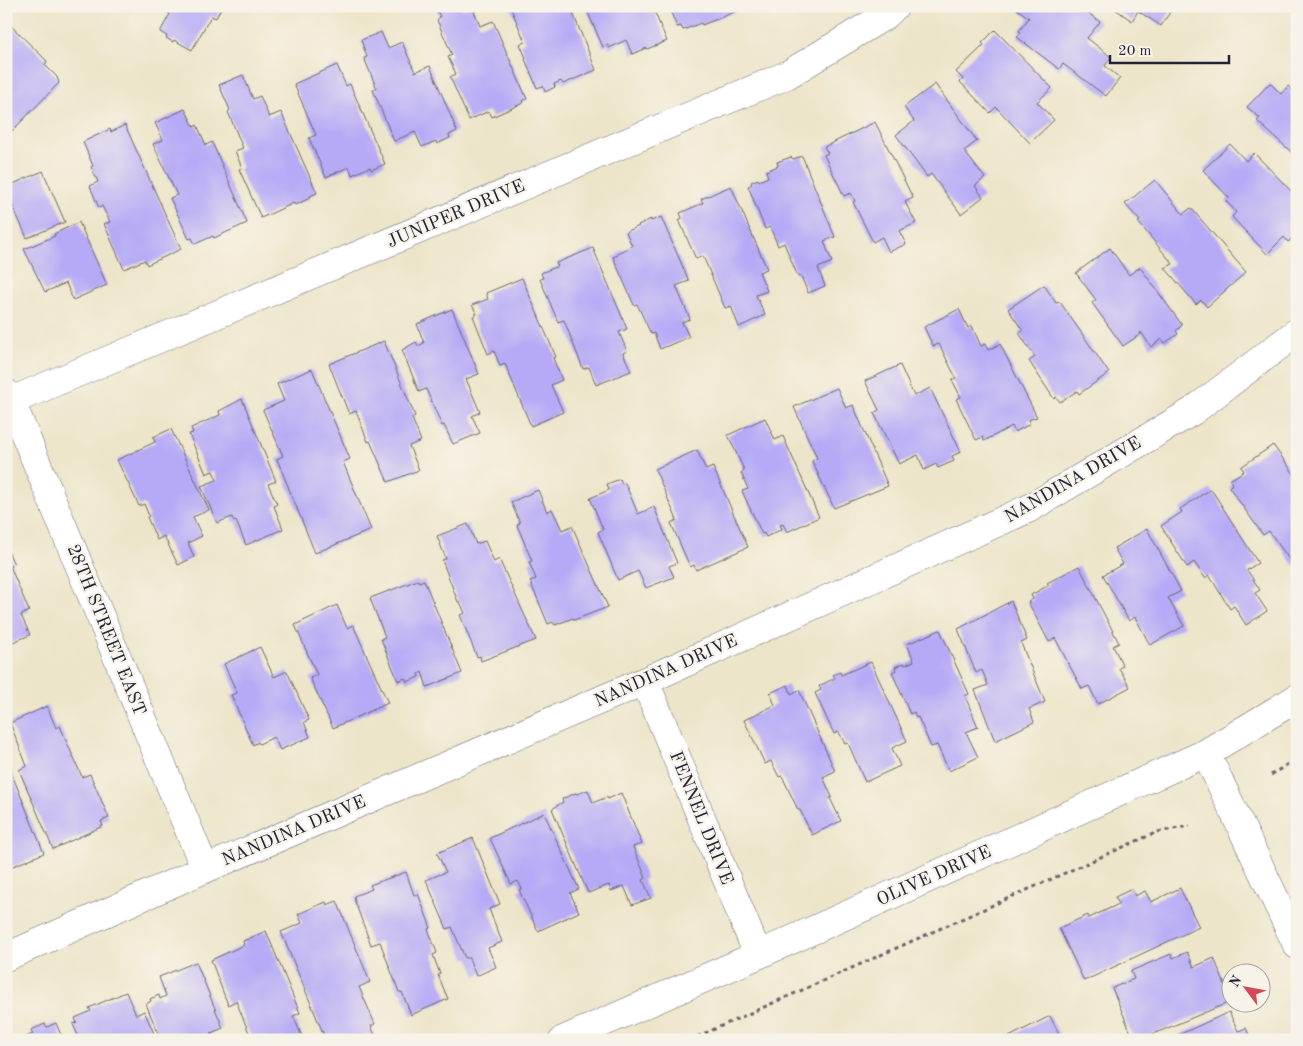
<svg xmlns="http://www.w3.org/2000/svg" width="1303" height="1046" font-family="'Old Standard TT',serif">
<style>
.building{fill:#b6aaf6}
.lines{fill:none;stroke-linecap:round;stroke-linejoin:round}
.street-casing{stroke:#69666d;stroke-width:29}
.path{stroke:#69666d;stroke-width:3;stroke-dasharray:4 4;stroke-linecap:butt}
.street{stroke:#fff;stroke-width:28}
.labels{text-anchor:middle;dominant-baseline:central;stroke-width:4.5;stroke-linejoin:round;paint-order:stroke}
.street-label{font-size:18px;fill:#22223b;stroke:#f7f3e8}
</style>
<rect width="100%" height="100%" fill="#f7f3e8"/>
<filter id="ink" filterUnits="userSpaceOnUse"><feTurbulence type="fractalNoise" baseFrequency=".02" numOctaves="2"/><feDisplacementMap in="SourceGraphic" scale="10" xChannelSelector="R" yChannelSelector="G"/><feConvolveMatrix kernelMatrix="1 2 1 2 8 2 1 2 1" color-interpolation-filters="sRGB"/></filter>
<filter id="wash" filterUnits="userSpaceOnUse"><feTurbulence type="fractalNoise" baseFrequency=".0096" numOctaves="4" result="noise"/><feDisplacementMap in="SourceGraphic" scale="20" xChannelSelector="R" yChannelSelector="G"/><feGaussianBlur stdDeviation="1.12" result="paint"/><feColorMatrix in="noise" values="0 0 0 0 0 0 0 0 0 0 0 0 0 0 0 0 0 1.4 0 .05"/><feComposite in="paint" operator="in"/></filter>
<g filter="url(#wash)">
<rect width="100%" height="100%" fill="#ede5c9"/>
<g id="blocks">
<path class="building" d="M159,6H222L216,18L211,16L192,50L174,40L173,42L166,38L167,36L160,32L170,14Z
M435,6H461L462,9L472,6L480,26L493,21L527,99L522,101L523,103L492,117L489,111L469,120L450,77L456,74L448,57L452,55L437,20L440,17Z
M510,6H570L596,70L563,84L561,81L554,84L555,87L545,92L543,86L537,88L525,59L526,58L520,44L525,42Z
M585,6H652L667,41L647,49V48L632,54L626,40L609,48L608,45L603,47Z
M668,6H735L737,11L702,25L701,23L683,30L681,26L677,27Z
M1019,6H1079L1100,22L1087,38L1111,57L1105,66L1120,78L1106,96L1063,64L1059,69L1017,37L1021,32L1019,31L1029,18L1017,9Z
M1111,6H1174L1161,26L1138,11L1132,21Z
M6,21L47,61L45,65L57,77L59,83L12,131L9,127L6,130Z
M995,30L1052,88L1037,102L1054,120L1030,143L996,107L990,113L960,82L963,79L956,72L984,45L982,43Z
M381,32L388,48L402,42L415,72L430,66L457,131L449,135L450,138L437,144L436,141L422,147L415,132L394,141L373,90L377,89L364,58L367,57L361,40Z
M337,65L346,86L350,84L385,164L371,170L370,167L352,175L349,167L326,177L309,138L316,135L294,84Z
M243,75L253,99L260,96L269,117L281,112L317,193L310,196V198L295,205L294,203L261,218L239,169L242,168L235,151L243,148L228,112L230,110L219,85Z
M1270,83L1281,94L1288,86L1297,94V157L1257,121L1260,118L1247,107Z
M935,84L977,141L964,151L985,178L975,186L983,197L961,214L931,174L927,177L896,135L914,121L904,107Z
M185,109L194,127L197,125L206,145L212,142L247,223L214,238L213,236L195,244L192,238L189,239L170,198L177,195L153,144L163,140L155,123Z
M875,122L913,198L905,202L916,223L899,231L906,244L889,252L882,237L873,242L853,202L855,201L851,193L844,196L824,155L828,153L824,147Z
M125,125L181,249L147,265L145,260L124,269L104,224L110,222L102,206L99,208L90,186L98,182L91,167L93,166L83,142L110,129L111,132Z
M1230,144L1246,161L1254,153L1297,197V233L1288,242L1284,237L1267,254L1232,217L1236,212L1226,201L1229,198L1203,170Z
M802,156L835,237L824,241L832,262L818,268L825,286L808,293L801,276L798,277L784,243L778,246L770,227L765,229L748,186L752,184L751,182L758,179L759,181L768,177L766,171L778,166L777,162L791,157L793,159Z
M43,171L65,222L27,238L6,191V187Z
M1155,180L1183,214L1191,208L1246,272L1207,307L1201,300L1196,304L1165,268L1173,264L1138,222L1140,221L1125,204Z
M731,186L767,269L759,272L767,291L756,295L765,315L739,327L731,306L725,308L703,256L696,259L679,220L682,218L680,213L703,203L701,199Z
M661,217L689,281L676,286L690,319L682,322L689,337L660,349L654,333L651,334L637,304L634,305L613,257L618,255L617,253L632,246L626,232L639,226L638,225L651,219V221Z
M79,222L107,285L73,300L66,283L45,292L24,249L55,236L54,234Z
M593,248L627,329L619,332L627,351L623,353L631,371L596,385L589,367L583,369L564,320L558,322L540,279L543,278L541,273L558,266L556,263Z
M1110,248L1129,275L1140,267L1182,325L1176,331L1178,334L1165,343L1162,339L1151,347L1141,332L1140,333L1141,334L1123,346L1092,303L1096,300L1076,273Z
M522,278L556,357L553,358L562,380L551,385L563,412L531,426L505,364L500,366L494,351L488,354L473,316L477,314L472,305L488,299L486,293Z
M1044,285L1056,303L1060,302L1109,373L1079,394L1077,391L1060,402L1056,397L1054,399L1029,361L1035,357L1019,333L1023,331L1008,309Z
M452,309L479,374L466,379L480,412L472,416L480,433L453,444L444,425L442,426L426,389L419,392L402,350L416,342L418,346L424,343L417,324Z
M959,309L968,328L972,326L981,346L985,344L988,350L1000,344L1037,417L1028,420L1030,424L1015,432L1012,426L984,441L983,437L976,440L956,399L961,397L952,380L956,378L939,344L933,346L924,327Z
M384,341L415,416L412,418L421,441L409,446L419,470L388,482L370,441L368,442L356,411L349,414L329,364Z
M900,365L914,396L930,388L961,452L952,456L954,461L938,468L936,464L924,470L918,455L899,464L874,413L879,410L865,381Z
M312,369L350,459L343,462L371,530L315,553L277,459L283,456L263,410L284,401L277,384Z
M837,388L846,408L853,405L888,486L834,508L812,461L817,458L794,407Z
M242,399L276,481L268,484L277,504L274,506L283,529L246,545L236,521L234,522L232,517L217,523L201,486L217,480L213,471L206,474L189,434L193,433L191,428L220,415L219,411Z
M765,418L775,440L783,436L819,517L787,532L783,524L780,525L782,529L766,537L764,533L762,534L742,491L748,489L741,473L744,470L728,435Z
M171,429L209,510L193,517L202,536L188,543L194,557L178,565L164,536L157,540L147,517L149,516L144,504L139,506L117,460L155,442L153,437Z
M1273,445L1297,478V564L1294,566L1269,531L1263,535L1229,487L1232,484L1230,480L1244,471L1241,467Z
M697,450L706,470L713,467L748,547L696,570L694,565L690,567L671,523L677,520L655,469Z
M620,479L622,484L625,483L638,514L654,507L677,563L669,566L674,577L646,588L638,571L618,580L598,532L603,529L590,498L609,490L607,484Z
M1211,489L1258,563L1247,570L1260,590L1255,593L1267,611L1246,625L1234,606L1230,609L1209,575L1205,578L1194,562L1187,567L1161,526L1182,512L1180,509Z
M538,490L547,512L552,509L562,530L572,526L608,607L574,620L573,618L555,625L553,622L548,624L530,581L536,579L529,562L532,561L517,525L520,523L511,502Z
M468,524L476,544L485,541L494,562L499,559L536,640L481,661L480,656L477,657L460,615L465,613L460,602H458L442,560L446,559L437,536Z
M1147,529L1181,591L1168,598L1184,626L1150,645L1135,617L1129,621L1103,575L1123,564L1114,548Z
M6,547L14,564L10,566L29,611L21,615L30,635L6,645Z
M1079,566L1119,643L1113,646L1123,666L1119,668L1130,687L1098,704L1089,686L1082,689L1055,638L1049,642L1028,602L1033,599L1031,595L1049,585L1047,583Z
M418,580L419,582L424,580L462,673L427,687L422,672L419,674V677L407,682L405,678L398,681L381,639L385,637L370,598Z
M1011,601L1027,640L1021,643L1045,702L1029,709L1034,722L995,741L975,690L988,685L982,670L976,673L958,629Z
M337,605L347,628L353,625L388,703L333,728L310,678L317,675L295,625Z
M940,630L969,694L965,696L978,727L966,732L978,757L949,771L937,745L931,747L918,717L916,718L914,712L910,714L892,672L896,670L895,667L904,663L905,665L914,661L907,644Z
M260,647L274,677L287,671L309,720L304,722L310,737L280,750L274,737L259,744L258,742L253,745L231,695L237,693L224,664Z
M871,662L907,741L892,748L900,766L865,782L848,743L845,744L839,732L834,734L815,693L821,690L819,686L835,678L833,675L840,672L841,675Z
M788,685L791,694L799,690L835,771L823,777L832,797L830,798L841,821L812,835L800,810H798L782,776L779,777L771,761L765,764L744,720L775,705L770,693Z
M47,706L56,728L60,726L82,777L90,774L109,818L101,821L103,826L53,849L19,770L27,766L10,723Z
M11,772L44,853L11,867L10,865L6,866V774Z
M588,790L593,803L607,797L608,799L621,793L642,844L633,847L646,878L643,880L651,898L632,905L624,886L611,891L609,885L588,893L552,809L563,802L562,799L576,793L577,794Z
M544,813L579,889L570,893L579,912L538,931L519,890L522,889L518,881L511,884L490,838Z
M473,838L500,904L489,909L502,942L488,948L496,967L476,976L469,958H465L452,927L447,929L426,880L446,872L437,853Z
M406,872L414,895L418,894L431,928L428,929L437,953L433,955L440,974L438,975L448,999L411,1015L402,992H399L380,942L371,945L355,902L354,896L372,889L370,885Z
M1180,888L1199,927L1084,981L1059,928L1088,915L1089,918L1119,904L1115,897L1132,889L1135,896L1145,891L1151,902Z
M337,901L370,982L359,987L375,1024L371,1026L377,1040H326L281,932L302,923L298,914L326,902L327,905Z
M266,931L300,1013L293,1016L302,1036L292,1040H252L236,1001L228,1005L211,960L244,945L243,941Z
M1187,952L1194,967L1214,958L1230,997V1002L1139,1040H1134L1112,988L1134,979L1131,971L1171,954L1173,958Z
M196,962L223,1028L211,1033L213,1040H161L146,1004L151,1001L150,999L159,995L160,999L166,996L159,977Z
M126,992L136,1015L144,1011L157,1040H80L73,1024L77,1023L75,1018L91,1011L89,1008Z
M1229,1012L1238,1031L1246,1028L1251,1040H1175L1174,1037Z
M1050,1016L1062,1040H1003Z
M56,1023L63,1040H19L33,1034L31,1030L45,1024L47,1027Z"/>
</g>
</g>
<g filter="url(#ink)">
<use href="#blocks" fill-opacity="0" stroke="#69666d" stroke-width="1"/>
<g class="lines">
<defs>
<path id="street" d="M6,393L11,401L205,869
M6,403L787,75L886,15L895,6
M645,681L758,955
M1206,753L1297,945
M6,957L205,869L645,681L1030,508L1193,411L1297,332
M563,1040L758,955L1206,753L1297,698"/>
</defs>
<use href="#street" class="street-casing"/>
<path class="path" d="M1271,775L1297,758
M690,1040L1157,832L1190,826"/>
<use href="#street" class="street"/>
</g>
</g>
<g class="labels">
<g class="street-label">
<text transform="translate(456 214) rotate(-23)">JUNIPER DRIVE</text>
<text transform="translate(1073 480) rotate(-30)">NANDINA DRIVE</text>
<text transform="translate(106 630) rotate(68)">28TH STREET EAST</text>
<text transform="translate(666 671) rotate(-24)">NANDINA DRIVE</text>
<text transform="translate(701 818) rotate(68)">FENNEL DRIVE</text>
<text transform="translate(294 831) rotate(-23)">NANDINA DRIVE</text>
<text transform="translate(934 876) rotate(-24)">OLIVE DRIVE</text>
</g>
</g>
<rect width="1303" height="1046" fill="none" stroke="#f7f3e8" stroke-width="25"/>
<g transform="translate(1246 988) rotate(302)"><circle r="24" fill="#f7f3e8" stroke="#a29fa3"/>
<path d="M0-4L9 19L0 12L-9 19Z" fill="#d1495b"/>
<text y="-8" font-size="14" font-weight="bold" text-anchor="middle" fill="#22223b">N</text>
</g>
<path d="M1110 55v8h119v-8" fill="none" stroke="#22223b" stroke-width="2.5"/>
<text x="1118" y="55" font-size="15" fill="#22223b" stroke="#f7f3e8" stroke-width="4" paint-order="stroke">20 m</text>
</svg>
